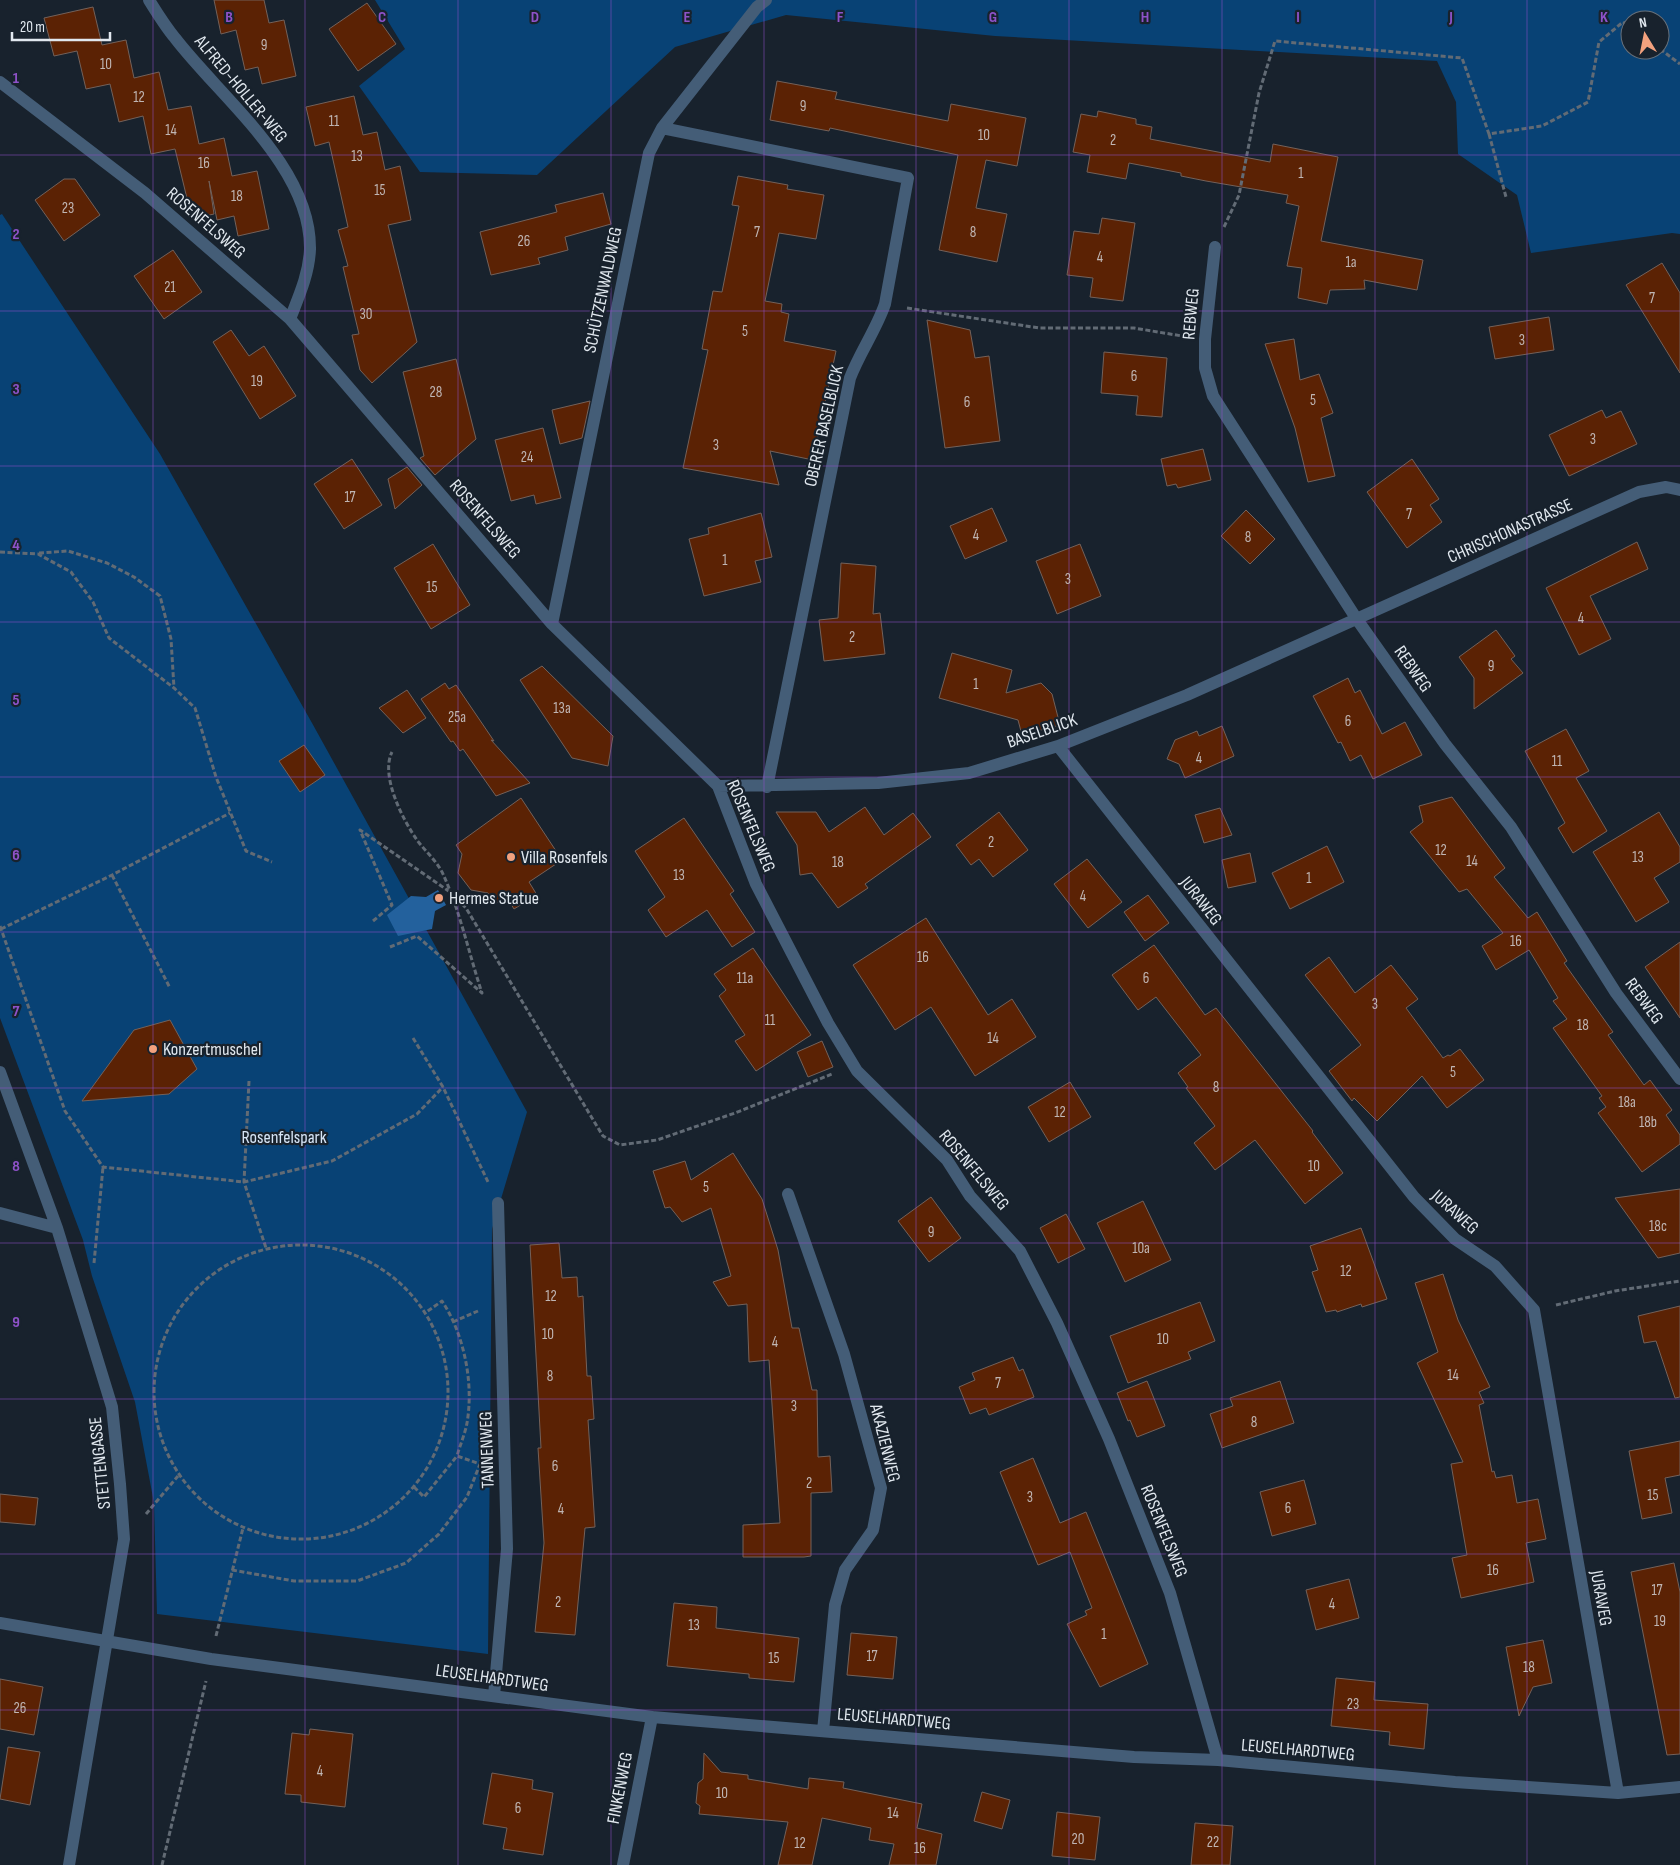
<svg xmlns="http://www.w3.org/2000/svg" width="1680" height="1865" font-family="'Sofia Sans Condensed',sans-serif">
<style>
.green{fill:#084275;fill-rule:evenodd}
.water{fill:#23619d}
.building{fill:#5b2204;stroke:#73615a}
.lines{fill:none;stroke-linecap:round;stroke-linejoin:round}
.path{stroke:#626b75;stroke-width:3;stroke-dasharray:5 2.5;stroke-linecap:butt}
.minor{stroke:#445d77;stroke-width:12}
.grid{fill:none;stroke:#8f52c9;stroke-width:1;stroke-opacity:0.55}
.poi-dot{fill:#f2a17e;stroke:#18222d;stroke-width:2}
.labels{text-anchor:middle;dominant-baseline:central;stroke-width:4.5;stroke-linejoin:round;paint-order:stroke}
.number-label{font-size:15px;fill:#c0b6b4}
.street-label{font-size:18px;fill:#e1e8ef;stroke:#18222d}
.poi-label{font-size:18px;fill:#e1e8ef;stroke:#18222d;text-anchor:start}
.park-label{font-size:18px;fill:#d6e5f7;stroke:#18222d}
.grid-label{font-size:16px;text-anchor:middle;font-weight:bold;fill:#8f52c9;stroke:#18222d;stroke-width:4.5;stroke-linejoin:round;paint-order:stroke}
</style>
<rect width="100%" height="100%" fill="#18222d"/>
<path class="green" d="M375,0H1680V234L1672,233L1531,253L1517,195L1458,154L1456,102L1437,61L995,36L786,15L675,47L537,175L420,172L359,86L405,49ZM1630,20H1660V50H1630Z
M2,214L160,454L312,723L527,1112L492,1229L488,1654L157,1614L154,1503L135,1402L92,1276L83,1240L0,1018V215Z"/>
<path class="water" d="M438,890L446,905L435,911L432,929L398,936L387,915L411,896L426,897Z"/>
<path class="building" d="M214,0H264L269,23L284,20L296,76L262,84L258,67L245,70L236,30L221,34Z
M367,3L396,44L358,71L329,29Z
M93,7L102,45L126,40L134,78L159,72L168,110L191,106L199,144L224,138L232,176L257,171L269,229L238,236L234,216L217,220L209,181L214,214L192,219L175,149L151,154L143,116L119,122L110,84L86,89L77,51L54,56L44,18Z
M777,81L837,92L835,99L948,121L951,104L1026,118L1017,166L986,160L976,208L1007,214L997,262L939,250L958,155L830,128L829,131L770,120Z
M354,96L363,135L377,132L385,170L400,166L411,220L388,225L417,342L372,383L360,370L352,335L359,334L343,267L348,266L338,230L348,227L329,142L315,146L306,107Z
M1098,111L1136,119V124L1152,127L1150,139L1270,162L1273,144L1338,157L1321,241L1423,260L1417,290L1364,280L1365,289L1330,290L1327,304L1298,298L1302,268L1287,266L1299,206L1286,203L1288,195L1206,181L1181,176V173L1129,163L1126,179L1087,172L1090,155L1073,152L1081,114L1097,117Z
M738,176L788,185L787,189L824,195L816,239L779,233L765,301L782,304L781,312L789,314L784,341L836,351L813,460L770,451L779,485L683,468L708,350L702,349L713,291L722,292L739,206L732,205Z
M64,179H75L100,215L64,241L35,200Z
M603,193L611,224L565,237L568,250L538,258L540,264L491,275L480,232L557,212L555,205Z
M1102,218L1135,223L1123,301L1090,297L1093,278L1067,275L1074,231L1099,234Z
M173,250L202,292L164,319L134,276Z
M1662,263L1680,293V373L1626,285Z
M1549,317L1554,350L1495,359L1489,327Z
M927,320L970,330L975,358L989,356L1000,441L945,448Z
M231,330L249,356L264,346L296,396L260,419L213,342Z
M1294,339L1300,380L1319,374L1333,413L1321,418L1335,476L1308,482L1295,428L1265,344Z
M1104,352L1167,358L1162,417L1136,415L1138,396L1101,393Z
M456,359L476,439L435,475L420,458L424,456L403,372Z
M590,401L582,438L560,444L552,410Z
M1602,410L1606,418L1621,411L1637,444L1569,476L1549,435Z
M543,428L561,498L536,504L534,495L511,501L495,440Z
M1203,449L1211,480L1178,488L1176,484L1167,486L1161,459Z
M352,459L382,505L344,529L314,484Z
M1412,459L1439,499L1430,505L1442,522L1407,548L1367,492Z
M407,467L422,485L395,509L388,479Z
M992,508L1007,541L965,559L950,526Z
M1246,510L1275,539L1250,564L1221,536Z
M761,513L772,557L755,561L761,582L704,596L689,539L709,534L708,528Z
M1637,542L1648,569L1590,596L1611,639L1579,655L1546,588Z
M433,544L470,605L431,629L394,568Z
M1080,544L1101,596L1057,614L1036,561Z
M841,563L876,566L873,614L880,613L885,654L824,661L819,620L838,618Z
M1496,630L1515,656L1511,659L1523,673L1474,709V678L1459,657Z
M952,653L1012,670L1006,693L1041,683L1052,694L1060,725L1022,735L1018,720L939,698Z
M542,666L613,736L608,766L572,758L520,680Z
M1348,678L1355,693L1360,690L1382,734L1405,722L1422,755L1373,779L1361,755L1350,761L1341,742L1338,743L1313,696Z
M445,683L449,689L456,685L494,741L491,740L530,783L496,796L463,749L460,751L453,741L451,742L421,699Z
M407,690L426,718L403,733L379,708Z
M1222,726L1234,756L1185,778L1179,764L1167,759L1175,740L1197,731L1199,736Z
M1566,729L1589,771L1576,778L1607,831L1573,853L1558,828L1565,823L1525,751Z
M304,745L325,775L300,792L279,761Z
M1452,797L1505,868L1494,877L1528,918L1537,912L1567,961L1564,963L1613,1032L1608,1035L1644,1085L1650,1080L1672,1110L1666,1115L1680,1135V1144L1642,1172L1598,1113L1606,1107L1599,1098L1602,1096L1553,1028L1567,1019L1553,1001L1558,998L1529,950L1496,970L1482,946L1503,933L1467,889L1459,892L1410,832L1423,822L1419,806Z
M521,798L562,860L529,882L537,895L514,909L506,896L495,904L488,893L471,890L458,873L462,854L456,845Z
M865,807L884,835L913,813L931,837L865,884L868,888L838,908L812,873L800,875L797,845L776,812H816L829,832Z
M1220,808L1232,835L1204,843L1195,815Z
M999,812L1028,850L993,877L979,859L971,865L956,845Z
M1659,812L1680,847V862L1654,878L1669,902L1636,922L1593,852Z
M684,818L734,891L730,894L755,932L732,947L707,910L666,937L648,910L665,897L635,851Z
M1327,846L1344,882L1290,909L1272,873Z
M1250,853L1256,882L1228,888L1222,860Z
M1087,859L1122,902L1088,928L1054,884Z
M1148,895L1169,923L1145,941L1124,912Z
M926,918L988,1015L1012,999L1036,1037L975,1076L931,1007L895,1030L853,965Z
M1680,942V1018L1645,967Z
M1154,945L1205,1015L1216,1008L1313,1131L1312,1132L1343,1173L1305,1204L1255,1140L1215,1170L1194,1143L1215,1126L1186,1088L1188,1087L1178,1073L1201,1055L1156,997L1138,1010L1112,975Z
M753,948L811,1035L756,1071L735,1041L745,1035L719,996L726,990L714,974Z
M1329,957L1355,993L1391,965L1418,999L1406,1008L1443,1058L1448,1055L1450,1056L1460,1049L1484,1080L1447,1108L1422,1076L1377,1121L1354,1098L1352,1101L1329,1071L1361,1045L1305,975Z
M170,1020L197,1069L169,1094L82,1101L134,1030Z
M822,1041L833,1067L808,1077L797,1052Z
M1070,1082L1091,1117L1049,1142L1028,1107Z
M733,1153L762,1199L778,1250L792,1328H799L812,1390H817L818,1457L830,1456L832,1492L811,1493V1556L804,1557H743V1525L780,1523L769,1360L749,1362L747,1304L728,1306L713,1282L731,1276L711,1208L682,1222L670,1207L665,1208L653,1171L685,1161L691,1180Z
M1680,1189V1253L1658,1258L1615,1198Z
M931,1197L961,1238L929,1262L898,1221Z
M1143,1201L1171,1260L1125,1282L1097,1223Z
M1066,1214L1085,1249L1058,1263L1040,1228Z
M1361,1228L1387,1299L1362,1307L1361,1304L1337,1312L1336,1310L1326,1312L1312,1272L1318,1270L1310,1246Z
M559,1243L562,1278L577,1277L578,1297L583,1296L587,1376H591L594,1419L588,1420L595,1527L585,1528L575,1635L535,1632L544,1543L538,1448H541L530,1245Z
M1443,1274L1458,1320L1490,1387L1479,1392L1484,1403L1479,1405L1492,1472L1494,1471L1496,1478L1512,1475L1517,1503L1538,1499L1546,1539L1526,1543L1534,1582L1461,1598L1452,1558L1467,1555L1451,1464L1463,1462L1417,1363L1438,1352L1415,1283Z
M1200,1302L1215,1341L1188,1352L1191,1359L1128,1383L1110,1336Z
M1680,1306V1397L1675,1398L1656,1341L1644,1343L1638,1316Z
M1013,1357L1019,1371L1023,1369L1034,1397L989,1415L986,1408L970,1414L959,1387L975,1380L972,1373Z
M1147,1381L1165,1426L1137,1437L1130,1420L1128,1421L1117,1393Z
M1280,1381L1294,1423L1222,1448L1210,1414L1233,1406L1230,1398Z
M1680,1441V1475L1665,1478L1672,1513L1642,1519L1629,1451Z
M1033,1458L1060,1523L1086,1512L1148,1664L1100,1687L1067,1624L1087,1615L1085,1611L1092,1608L1070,1552L1038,1565L1000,1472Z
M1304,1480L1316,1524L1272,1536L1260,1492Z
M0,1494L38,1498L35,1525L0,1522Z
M1674,1563L1680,1592V1754L1667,1755L1631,1572Z
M1349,1579L1359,1618L1316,1630L1306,1590Z
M674,1603L717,1607L716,1628L799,1638L794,1682L749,1678V1674L667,1666Z
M851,1633L897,1637L893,1679L847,1675Z
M1543,1640L1552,1683L1533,1687L1519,1716L1506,1647Z
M1336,1678L1375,1682L1374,1700L1428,1704L1424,1749L1389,1745L1390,1732L1331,1726Z
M0,1679L43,1687L34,1735L0,1729Z
M310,1729L353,1734L345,1807L301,1802V1795L285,1794L292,1733L309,1735Z
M8,1747L40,1752L30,1805L0,1799Z
M704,1753L721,1772L748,1775V1779L808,1789L809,1778L844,1782L843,1788L922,1804L917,1828L942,1834L936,1865H889L894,1844L869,1840L871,1828L822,1818L812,1865H778L788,1822L699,1814L700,1806L696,1803L698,1783L703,1779Z
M492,1773L533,1780L532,1789L553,1793L543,1855L503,1849L507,1828L483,1824Z
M982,1792L1010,1800L1002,1829L974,1821Z
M1057,1812L1100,1817L1095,1860L1052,1856Z
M1195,1823L1233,1826L1230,1865H1191Z"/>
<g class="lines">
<path class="path" d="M1660,49L1680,64
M1489,134L1506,197
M1224,227L1239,195L1259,93L1275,41L1462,58L1489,134L1542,126L1588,102L1599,42L1623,22L1630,27
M907,308L1039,328H1134L1182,336
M0,552L38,554L71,572L93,602L109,638L174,688L195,708L216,777L246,851L272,862
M39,553L68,551L107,563L134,577L160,596L171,639L174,688
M112,875L170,988
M373,921L392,905L360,830L450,892L466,908L595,1123L603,1136L620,1145L657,1140L735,1113L832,1074
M0,926L65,1111L103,1167L244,1182L332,1161L417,1114L443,1087
M1,929L112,875L230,813
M390,947L417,936L482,993C469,954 460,911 443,874C437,861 425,851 417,840C403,820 380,776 392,752
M413,1038L443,1087L488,1182
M249,1081L244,1182L266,1248
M154 1392a147 147 0 1 1 294 0a147 147 0 1 1-294 0Z
M94,1263L103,1167
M1556,1305L1615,1291L1680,1281
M453,1322L478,1311
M414,1487L424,1497L457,1456
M146,1514L178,1476
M232,1570L294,1581H357L406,1563L439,1534L467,1497L480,1464L457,1456C460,1445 465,1434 467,1423C474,1383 464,1334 442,1301L425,1313
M216,1636L243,1528
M162,1865L206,1681"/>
<path class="minor" d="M149,0C157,13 165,26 175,38C221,98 311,167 310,249C309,274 299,296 290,319
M0,82L145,193L290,319L552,624L718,786L756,884L828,1023L857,1071L947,1160L970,1196L1020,1251L1057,1323L1109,1439L1170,1593L1218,1760
M662,128L908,178L885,304C876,330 860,352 850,378L767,787
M1215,247L1205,339V368L1213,396L1356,618L1445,744L1511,827L1616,993L1680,1079
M552,624L649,153L662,128L757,7L766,0
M1058,746L1414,1197L1455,1239L1495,1266L1534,1310L1618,1793
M718,786L878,783L969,773L1058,746L1187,695L1639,492L1666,487L1680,490
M0,1072L57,1228L112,1407L120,1484L124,1539L69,1865
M788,1194L844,1354L881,1488L873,1530L845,1570L835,1605L823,1731
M0,1213L57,1228
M0,1623L211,1659L652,1717L1134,1757L1218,1760L1455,1782L1618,1793L1680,1787
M494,1696L507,1549L498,1203
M623,1865L652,1717"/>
</g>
<path class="grid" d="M153,0V1865M305,0V1865M458,0V1865M611,0V1865M764,0V1865M916,0V1865M1069,0V1865M1222,0V1865M1375,0V1865M1527,0V1865M0,155H1680M0,311H1680M0,466H1680M0,622H1680M0,777H1680M0,932H1680M0,1088H1680M0,1243H1680M0,1399H1680M0,1554H1680M0,1710H1680"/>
<g class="poi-dot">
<circle cx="511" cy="857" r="5"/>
<circle cx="439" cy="898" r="5"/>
<circle cx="153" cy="1049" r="5"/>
</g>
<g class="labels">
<g class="number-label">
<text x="264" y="45">9</text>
<text x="106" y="64">10</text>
<text x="139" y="97">12</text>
<text x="803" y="106">9</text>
<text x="334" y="121">11</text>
<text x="171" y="130">14</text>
<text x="984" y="135">10</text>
<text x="1113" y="140">2</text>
<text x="357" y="156">13</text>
<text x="204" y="163">16</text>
<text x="1301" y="173">1</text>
<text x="380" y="190">15</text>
<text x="237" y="196">18</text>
<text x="68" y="208">23</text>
<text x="757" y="232">7</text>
<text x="973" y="232">8</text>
<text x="524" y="241">26</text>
<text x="1100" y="257">4</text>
<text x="1351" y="262">1a</text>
<text x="170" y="287">21</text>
<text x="1652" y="298">7</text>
<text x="366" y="314">30</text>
<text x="745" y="331">5</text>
<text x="1522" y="340">3</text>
<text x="1134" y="376">6</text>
<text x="257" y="381">19</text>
<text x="436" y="392">28</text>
<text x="1313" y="400">5</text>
<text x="967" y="402">6</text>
<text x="1593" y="439">3</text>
<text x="716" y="445">3</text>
<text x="527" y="457">24</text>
<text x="350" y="497">17</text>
<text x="1409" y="514">7</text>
<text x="976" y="535">4</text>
<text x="1248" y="537">8</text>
<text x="725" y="560">1</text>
<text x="1068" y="579">3</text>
<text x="432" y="587">15</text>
<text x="1581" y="618">4</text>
<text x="852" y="637">2</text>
<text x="1491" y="666">9</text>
<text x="976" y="684">1</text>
<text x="562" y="708">13a</text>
<text x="457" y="717">25a</text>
<text x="1348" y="721">6</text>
<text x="1199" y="758">4</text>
<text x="1557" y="761">11</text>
<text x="991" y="842">2</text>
<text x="1441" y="850">12</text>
<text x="1638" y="857">13</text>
<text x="1472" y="861">14</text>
<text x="838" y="862">18</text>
<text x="679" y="875">13</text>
<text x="1309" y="878">1</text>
<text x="1083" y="896">4</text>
<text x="1516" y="941">16</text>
<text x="923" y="957">16</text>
<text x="745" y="978">11a</text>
<text x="1146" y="978">6</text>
<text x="1375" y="1004">3</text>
<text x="770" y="1020">11</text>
<text x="1583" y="1025">18</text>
<text x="993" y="1038">14</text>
<text x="1453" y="1072">5</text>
<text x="1216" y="1087">8</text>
<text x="1627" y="1102">18a</text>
<text x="1060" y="1112">12</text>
<text x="1648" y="1122">18b</text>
<text x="1314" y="1166">10</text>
<text x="706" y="1187">5</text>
<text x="1658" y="1226">18c</text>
<text x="931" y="1232">9</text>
<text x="1141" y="1248">10a</text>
<text x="1346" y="1271">12</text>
<text x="551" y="1296">12</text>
<text x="548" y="1334">10</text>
<text x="1163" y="1339">10</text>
<text x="775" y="1342">4</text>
<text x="1453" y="1375">14</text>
<text x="550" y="1376">8</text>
<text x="998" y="1383">7</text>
<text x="794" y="1406">3</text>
<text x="1254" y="1422">8</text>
<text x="555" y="1466">6</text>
<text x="809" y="1483">2</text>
<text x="1653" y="1495">15</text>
<text x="1030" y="1497">3</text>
<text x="1288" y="1508">6</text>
<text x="561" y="1509">4</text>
<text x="1493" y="1570">16</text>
<text x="1657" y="1590">17</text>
<text x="558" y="1602">2</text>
<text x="1332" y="1604">4</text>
<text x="1660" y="1621">19</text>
<text x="694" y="1625">13</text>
<text x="1104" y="1634">1</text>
<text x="872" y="1656">17</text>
<text x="774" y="1658">15</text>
<text x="1529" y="1667">18</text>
<text x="1353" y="1704">23</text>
<text x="20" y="1708">26</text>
<text x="320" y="1771">4</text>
<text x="722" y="1793">10</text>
<text x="518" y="1808">6</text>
<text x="893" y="1813">14</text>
<text x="1078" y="1839">20</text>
<text x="1213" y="1842">22</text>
<text x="800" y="1843">12</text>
<text x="920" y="1848">16</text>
</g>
<g class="street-label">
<text transform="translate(241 89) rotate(50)">ALFRED-HOLLER-WEG</text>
<text transform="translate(206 223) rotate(41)">ROSENFELSWEG</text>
<text transform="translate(603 290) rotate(-78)">SCHÜTZENWALDWEG</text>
<text transform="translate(1191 314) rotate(-85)">REBWEG</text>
<text transform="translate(824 426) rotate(-77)">OBERER BASELBLICK</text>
<text transform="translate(485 519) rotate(49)">ROSENFELSWEG</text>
<text transform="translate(1510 531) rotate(-24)">CHRISCHONASTRASSE</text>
<text transform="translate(1413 669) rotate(55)">REBWEG</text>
<text transform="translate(1042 731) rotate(-19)">BASELBLICK</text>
<text transform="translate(751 826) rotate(67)">ROSENFELSWEG</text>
<text transform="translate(1201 901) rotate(52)">JURAWEG</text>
<text transform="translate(1644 1001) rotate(54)">REBWEG</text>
<text transform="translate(974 1170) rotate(50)">ROSENFELSWEG</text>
<text transform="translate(1455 1212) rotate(42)">JURAWEG</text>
<text transform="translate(885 1443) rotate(76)">AKAZIENWEG</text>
<text transform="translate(487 1450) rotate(-92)">TANNENWEG</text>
<text transform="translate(100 1463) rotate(-96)">STETTENGASSE</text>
<text transform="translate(1164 1531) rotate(68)">ROSENFELSWEG</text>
<text transform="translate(1601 1598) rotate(80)">JURAWEG</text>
<text transform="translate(492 1678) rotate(8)">LEUSELHARDTWEG</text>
<text transform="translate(894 1719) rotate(5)">LEUSELHARDTWEG</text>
<text transform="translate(1298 1750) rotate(5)">LEUSELHARDTWEG</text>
<text transform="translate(620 1788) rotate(-79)">FINKENWEG</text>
</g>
<g class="poi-label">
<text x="521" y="857">Villa Rosenfels</text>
<text x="449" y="898">Hermes Statue</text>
<text x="163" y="1049">Konzertmuschel</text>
</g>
<g class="park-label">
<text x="284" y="1137">Rosenfelspark</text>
</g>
</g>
<g class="grid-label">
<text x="229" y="22">B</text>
<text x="382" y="22">C</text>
<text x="535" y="22">D</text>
<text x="687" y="22">E</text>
<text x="840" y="22">F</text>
<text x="993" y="22">G</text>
<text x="1145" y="22">H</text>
<text x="1298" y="22">I</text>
<text x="1451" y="22">J</text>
<text x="1604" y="22">K</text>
<text x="16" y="83">1</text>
<text x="16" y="239">2</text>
<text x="16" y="394">3</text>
<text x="16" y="550">4</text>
<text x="16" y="705">5</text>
<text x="16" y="860">6</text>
<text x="16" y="1016">7</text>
<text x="16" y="1171">8</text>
<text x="16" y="1327">9</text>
</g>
<g transform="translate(1645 35) rotate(350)"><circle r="24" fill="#18222d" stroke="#68717b"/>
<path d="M0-4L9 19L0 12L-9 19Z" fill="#f2a17e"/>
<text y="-8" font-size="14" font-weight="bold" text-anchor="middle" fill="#e1e8ef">N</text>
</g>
<path d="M12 32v8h98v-8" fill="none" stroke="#e1e8ef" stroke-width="2.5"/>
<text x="20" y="32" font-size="15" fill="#e1e8ef" stroke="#18222d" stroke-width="4" paint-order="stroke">20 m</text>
</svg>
